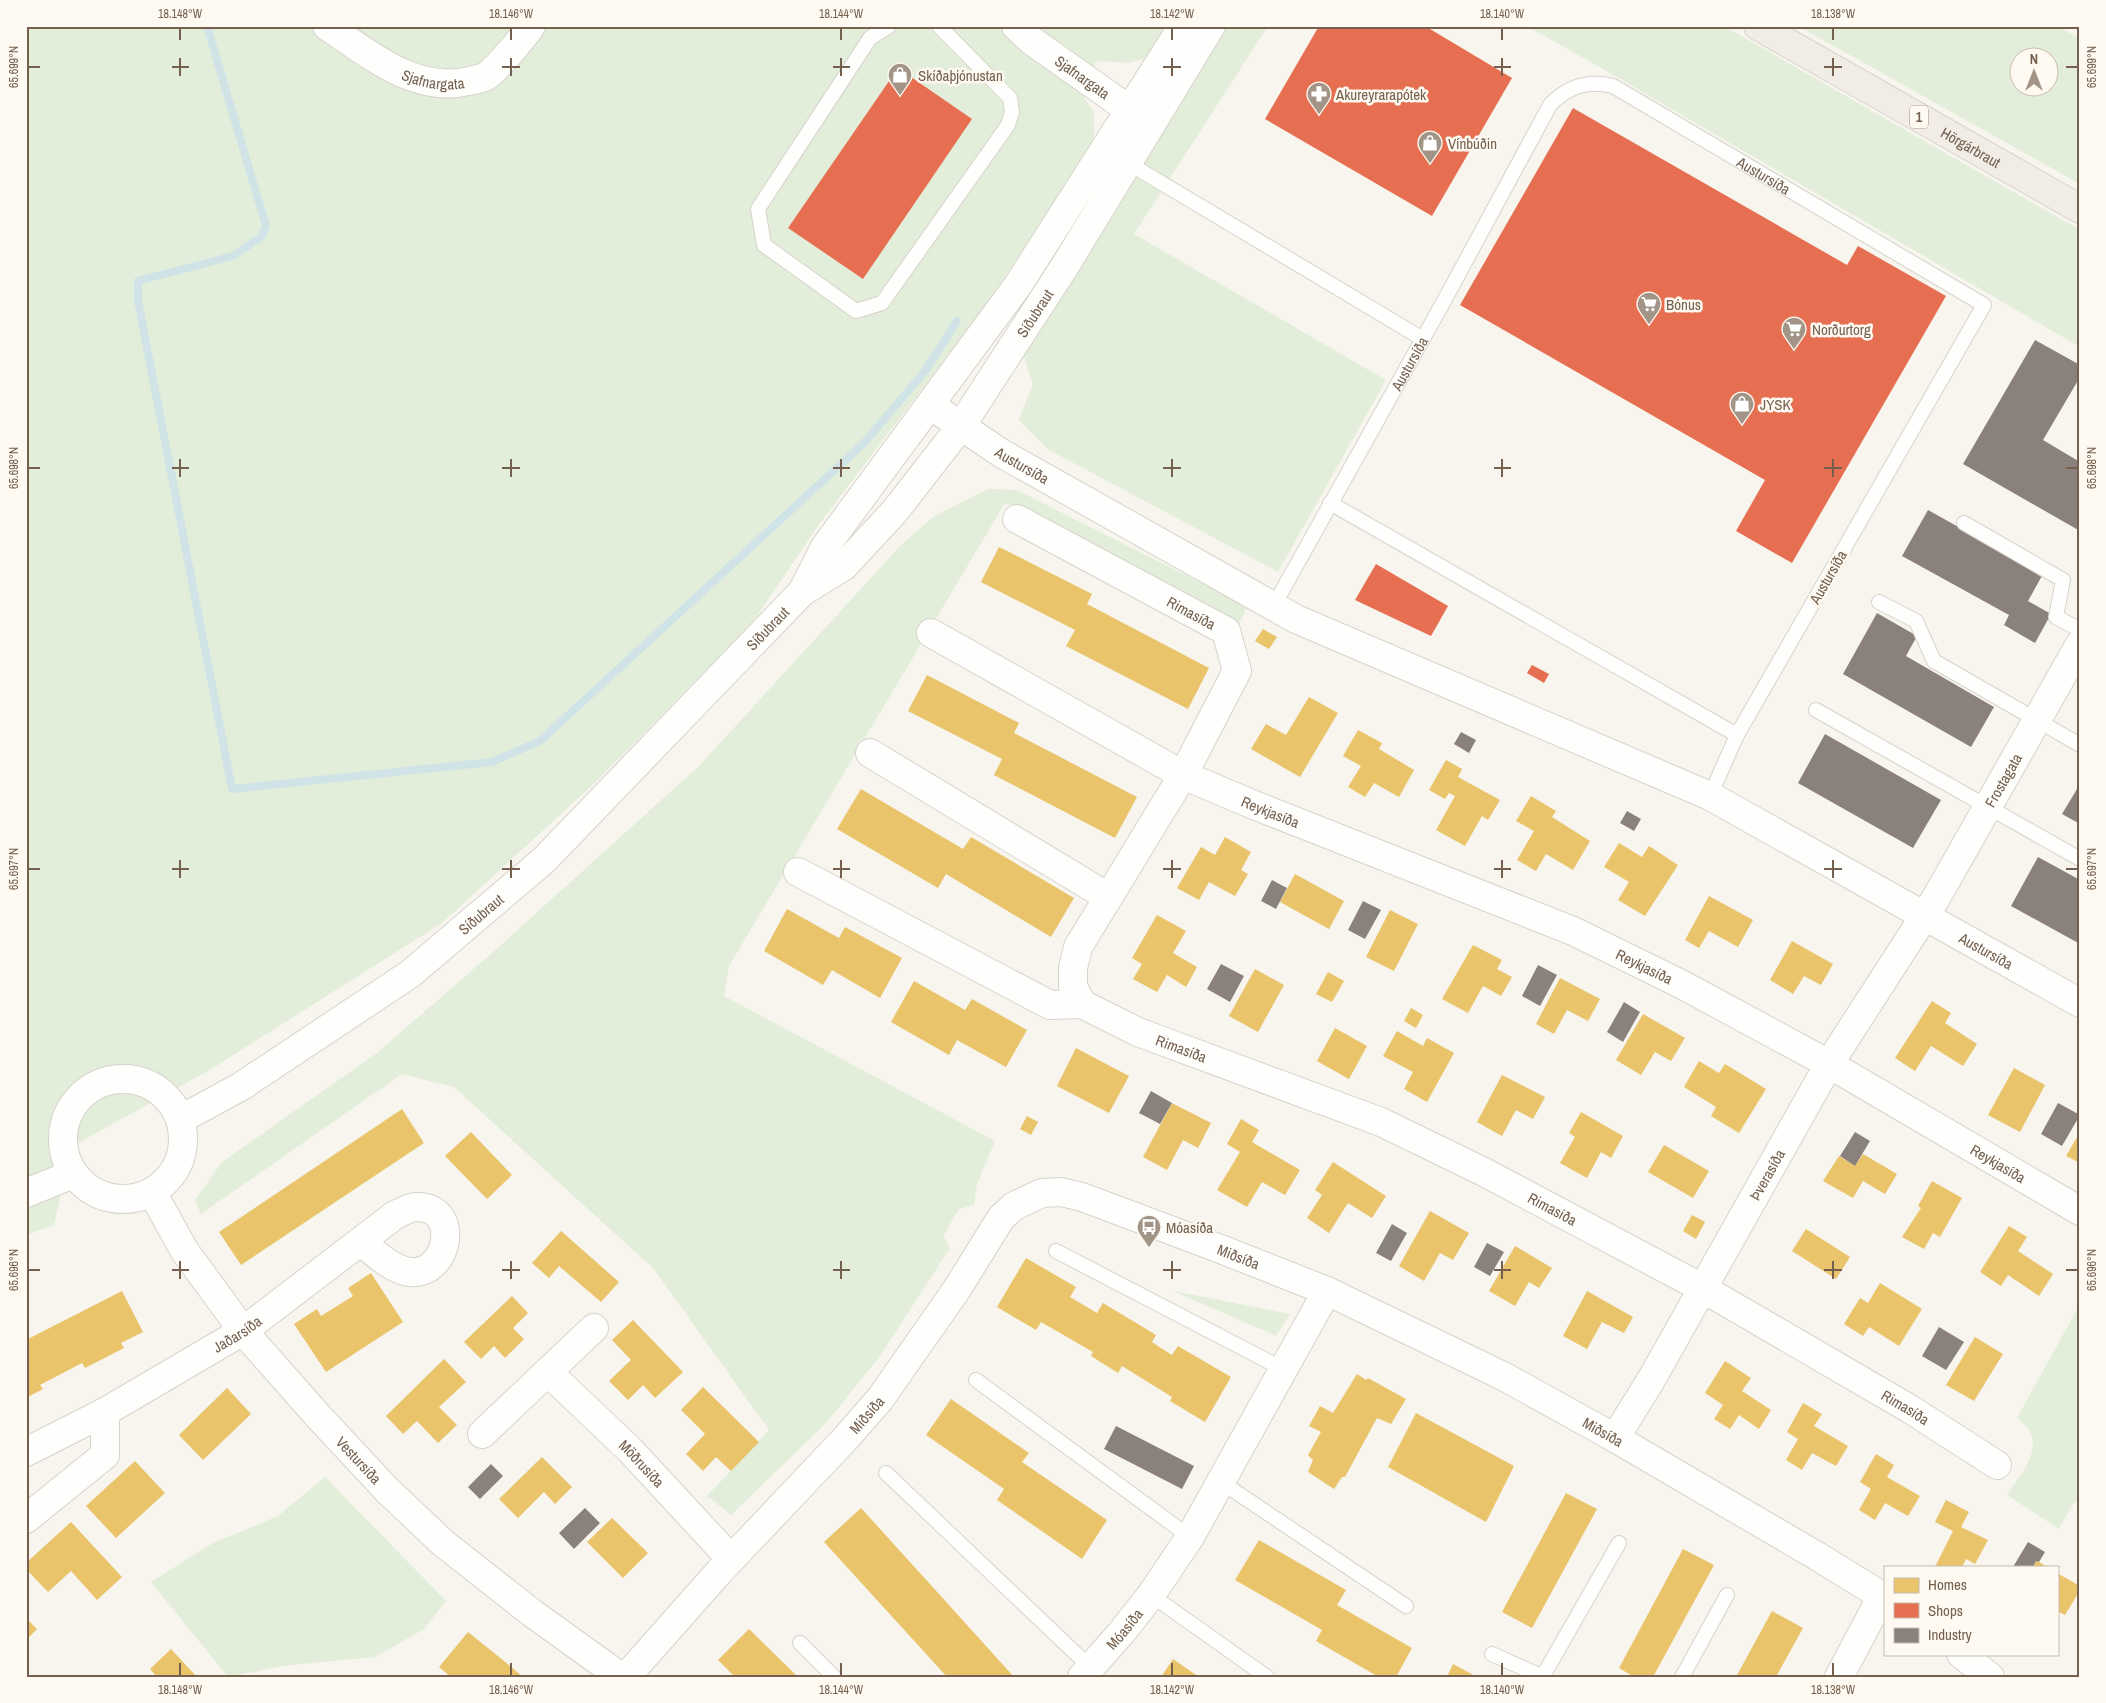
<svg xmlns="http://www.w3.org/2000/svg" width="2106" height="1703" font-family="'Archivo Narrow',sans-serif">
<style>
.green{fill:#e3eeda;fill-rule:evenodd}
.homes{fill:#e9c46a}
.shops{fill:#e76f51}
.industry{fill:#8a817c}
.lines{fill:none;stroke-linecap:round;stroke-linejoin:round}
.stream{stroke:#d0e3e7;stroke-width:8}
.service-casing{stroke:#d7d2cc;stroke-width:16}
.minor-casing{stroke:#d7d2cc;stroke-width:30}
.tertiary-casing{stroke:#d7d2cc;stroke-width:30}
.trunk-casing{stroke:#d8d2cb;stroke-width:30}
.service{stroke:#fefefc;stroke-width:14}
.minor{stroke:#fefefc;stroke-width:28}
.tertiary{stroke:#fefefc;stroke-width:28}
.trunk{stroke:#f1ede6;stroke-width:28}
.ticks{fill:none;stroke:#75604f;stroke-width:2}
.labels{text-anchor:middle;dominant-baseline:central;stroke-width:5;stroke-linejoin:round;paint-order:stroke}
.shield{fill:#fefaf1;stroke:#9e8e80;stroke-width:1}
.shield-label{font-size:14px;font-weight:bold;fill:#75604f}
.poi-label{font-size:15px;fill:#75604f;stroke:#fefaf1;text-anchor:start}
.street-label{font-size:15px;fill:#75604f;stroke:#fefaf1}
.neatline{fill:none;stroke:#75604f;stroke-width:2}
.ticks-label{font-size:12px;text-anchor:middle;fill:#75604f}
</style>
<rect width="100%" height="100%" fill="#f7f5ee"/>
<path class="green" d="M26,26H1173L1153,56L1129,63L1097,61L1080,91L1094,112V141L991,298L820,523L752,623L596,782L442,923L208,1071L71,1147L54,1225L26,1235Z
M1219,26H1268L1134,234L1386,380L1278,572L1049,450L1019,420L1033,384L1021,348Z
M1527,26H1724L2080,230V347L1603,69Z
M1798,26H2058L2080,39V184ZM2018,58H2048V88H2018Z
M988,489L1017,490L1247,606L1239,625L1005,503L729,966L724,996L995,1141L977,1184L974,1205L959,1209L943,1236L950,1248L880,1356L827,1422L731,1515L707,1496L769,1430L654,1269L454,1087L402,1074L201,1214L195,1200L222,1162L377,1053L493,952L699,766L901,545L933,517Z
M1173,1291L1290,1314L1276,1336Z
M2080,1304V1500L2074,1502L2059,1529L2007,1495C2019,1477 2043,1451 2028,1429C2026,1425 2020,1421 2017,1418Z
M325,1477L446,1601L424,1629L375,1657L282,1666L228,1677L151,1582L211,1544L278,1516Z"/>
<path class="homes" d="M999,547L1092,594L1087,604L1209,668L1188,709L1066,646L1075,630L981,582Z
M1263,629L1277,637L1269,649L1255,641Z
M927,675L1019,723L1014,733L1137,797L1115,838L994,775L1002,759L908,711Z
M1309,697L1338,713L1300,777L1251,749L1266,724L1286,735Z
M1358,730L1382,743L1379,749L1414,770L1399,797L1374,783L1365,797L1348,787L1361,766L1343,756Z
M1446,760L1462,769L1458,777L1500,800L1488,820L1482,816L1465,846L1436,830L1455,796L1449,793L1445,799L1429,790Z
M861,789L963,849L971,837L1074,898L1051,937L946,874L938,888L837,829Z
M1531,796L1556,811L1552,817L1590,841L1573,870L1546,854L1536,871L1517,860L1534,831L1516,821Z
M1225,837L1251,852L1241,870L1248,874L1235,896L1209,882L1199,900L1177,888L1201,847L1215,855Z
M1619,843L1642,857L1649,846L1678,865L1645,916L1618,900L1629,882L1604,867Z
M1295,874L1344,901L1329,929L1280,902Z
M1709,896L1753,920L1738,947L1709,931L1699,948L1685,940Z
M787,909L839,938L845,927L902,958L880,998L832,970L823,985L764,951Z
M1390,910L1418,924L1394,971L1366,957Z
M1157,915L1186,931L1173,953L1197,967L1186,987L1167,975L1157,992L1133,979L1142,964L1132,958Z
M1792,941L1833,964L1821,985L1804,976L1793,994L1770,980Z
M1473,945L1502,960L1497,969L1512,977L1501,996L1483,986L1468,1013L1442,999Z
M1255,969L1284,985L1258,1032L1229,1016Z
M1328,972L1344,981L1332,1002L1316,994Z
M1560,978L1600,999L1588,1021L1567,1010L1554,1034L1536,1024Z
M914,981L965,1010L972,999L1027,1030L1006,1067L957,1040L949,1055L891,1022Z
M1932,1001L1951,1013L1945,1023L1977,1044L1963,1066L1931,1046L1915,1071L1895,1058Z
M1411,1008L1423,1015L1416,1028L1404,1021Z
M1643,1014L1685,1038L1671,1061L1655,1052L1641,1075L1616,1060Z
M1335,1028L1367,1046L1349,1079L1317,1061Z
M1397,1031L1423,1046L1427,1038L1454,1053L1427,1102L1404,1089L1413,1072L1383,1056Z
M1076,1048L1129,1076L1109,1113L1057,1086Z
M1699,1061L1719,1073L1725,1064L1766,1089L1739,1133L1711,1116L1716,1107L1684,1087Z
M2014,1068L2045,1085L2020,1132L1988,1115Z
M1502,1075L1545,1097L1533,1119L1516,1110L1502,1136L1477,1122Z
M1172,1103L1211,1123L1198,1148L1183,1140L1167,1170L1143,1157Z
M402,1109L424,1143L241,1265L219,1232Z
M1581,1112L1623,1136L1611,1158L1601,1152L1587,1178L1560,1163L1575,1137L1569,1133Z
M1027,1116L1038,1122L1031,1135L1020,1129Z
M1241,1119L1259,1130L1252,1142L1300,1170L1285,1195L1262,1182L1247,1207L1217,1190L1240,1152L1227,1144Z
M471,1132L512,1175L487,1199L445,1156Z
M2080,1132V1163L2066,1156Z
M1664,1145L1709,1171L1693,1198L1648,1172Z
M1863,1154L1897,1174L1885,1194L1863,1181L1853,1198L1823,1181L1839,1156L1855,1166Z
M1333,1162L1386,1196L1372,1218L1348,1203L1329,1233L1307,1218L1322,1195L1315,1190Z
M1932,1181L1962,1198L1940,1237L1933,1233L1924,1249L1902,1237L1921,1208L1918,1206Z
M1430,1211L1469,1233L1453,1260L1440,1253L1424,1281L1399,1266Z
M1692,1215L1705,1222L1696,1239L1683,1231Z
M2009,1226L2027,1237L2018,1251L2053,1274L2039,1296L2008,1275L2001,1286L1980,1272Z
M1806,1229L1850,1257L1836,1279L1792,1251Z
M561,1231L619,1282L601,1302L559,1266L549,1278L532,1263Z
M1515,1246L1552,1268L1539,1288L1529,1282L1515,1306L1489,1291Z
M1026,1258L1076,1287L1070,1297L1097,1313L1103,1303L1156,1335L1152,1342L1164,1350L1172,1355L1178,1346L1231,1377L1205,1422L1170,1401L1172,1397L1122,1366L1118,1373L1091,1356L1093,1352L1041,1322L1036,1330L997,1307Z
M371,1273L403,1322L326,1372L294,1324L317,1309L321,1316L353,1296L348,1288Z
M1880,1283L1922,1309L1899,1346L1869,1327L1863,1336L1844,1324L1860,1298L1868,1303Z
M122,1291L143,1332L121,1343L124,1348L85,1368L82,1363L40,1385L43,1389L26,1398V1340Z
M1587,1291L1633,1317L1624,1333L1602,1322L1587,1349L1563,1336Z
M512,1296L528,1313L513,1328L524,1339L505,1358L494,1346L481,1359L464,1342Z
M633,1320L683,1372L655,1398L643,1385L628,1400L609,1381L631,1360L612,1340Z
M1975,1337L2003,1354L1974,1401L1946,1385Z
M444,1359L466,1382L439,1407L457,1425L438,1443L417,1421L403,1434L386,1416Z
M1725,1361L1751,1378L1742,1391L1771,1410L1759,1429L1739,1415L1730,1429L1714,1419L1723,1405L1705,1393Z
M1357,1374L1366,1380L1368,1378L1406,1399L1391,1424L1377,1418L1345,1477H1342L1334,1489L1308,1472L1313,1460L1308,1455L1321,1432L1309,1426L1320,1406L1333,1413Z
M703,1387L759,1442L731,1471L716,1457L703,1471L686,1454L705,1434L681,1410Z
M227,1388L251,1414L203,1460L179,1435Z
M951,1399L1029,1453L1022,1462L1107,1520L1082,1559L997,1500L1004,1489L926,1435Z
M1803,1403L1822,1414L1814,1426L1848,1446L1836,1466L1812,1453L1802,1470L1786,1460L1798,1439L1787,1432Z
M1416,1413L1514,1466L1486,1522L1388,1467Z
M1876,1454L1894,1465L1887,1477L1920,1496L1908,1516L1885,1503L1875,1520L1859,1510L1871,1489L1860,1482Z
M542,1457L572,1487L555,1504L544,1492L518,1518L499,1499Z
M135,1461L165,1493L116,1538L86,1506Z
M1566,1493L1597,1509L1532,1628L1502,1612Z
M1946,1500L1969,1512L1961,1527L1988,1540L1975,1564L1966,1559L1962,1567H1935L1953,1531L1935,1522Z
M861,1508L939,1594L1014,1677H947L928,1656L824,1542Z
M612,1518L648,1553L623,1578L587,1542Z
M71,1522L122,1577L97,1600L71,1571L48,1592L26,1569V1563Z
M1259,1540L1346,1590L1337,1605L1412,1648L1396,1677H1379L1316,1641L1322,1630L1235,1580Z
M1683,1549L1714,1565L1653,1677H1634L1619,1668Z
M2036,1561L2039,1562L2047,1567H2033Z
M2057,1573L2080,1586V1590L2065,1615L2057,1611Z
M1772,1611L1803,1628L1776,1677H1736Z
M26,1618L37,1629L26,1640Z
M749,1629L795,1674L797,1677H735L718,1660Z
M468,1632L504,1661L523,1677H451L439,1667Z
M171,1649L197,1677H157L150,1669Z
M1173,1659L1199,1677H1161Z
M1453,1664L1477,1677H1447Z"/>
<path class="shops" d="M1319,26H1425L1512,78L1432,216L1265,119Z
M898,68L972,119L863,279L788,228Z
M1573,108L1847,265L1858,246L1946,296L1792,563L1736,531L1765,480L1460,305Z
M1376,564L1448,606L1431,636L1355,600Z
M1532,665L1549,674L1544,683L1527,673Z"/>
<path class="industry" d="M2035,340L2080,365V377L2043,440L2080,462V531L1963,464Z
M1928,510L2043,574L2028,601L2051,614L2035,643L2004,625L2009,615L1902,556Z
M1877,613L1917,636L1906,656L1994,707L1971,747L1843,674Z
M1461,732L1476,740L1469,753L1454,744Z
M1825,734L1941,800L1913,848L1798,783Z
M2080,784V824L2062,814Z
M1627,811L1641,819L1634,831L1620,823Z
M2038,857L2080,880V944L2011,906Z
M1272,880L1287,888L1276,909L1261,901Z
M1363,901L1381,910L1365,939L1348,930Z
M1221,964L1244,976L1230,1002L1207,989Z
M1538,965L1557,975L1540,1006L1522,996Z
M1624,1002L1640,1012L1623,1042L1607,1032Z
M1151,1091L1172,1103L1160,1124L1139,1113Z
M2058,1103L2080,1115L2062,1146L2041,1134Z
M1855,1132L1870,1141L1855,1166L1840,1156Z
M1392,1224L1407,1233L1391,1261L1376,1253Z
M1487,1243L1504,1252L1490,1276L1474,1267Z
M1939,1327L1964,1342L1946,1370L1922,1356Z
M1116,1426L1194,1466L1182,1489L1104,1449Z
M491,1464L503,1476L480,1499L468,1487Z
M585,1508L600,1523L574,1549L559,1533Z
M2028,1542L2045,1552L2039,1562L2036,1561L2033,1567H2013Z"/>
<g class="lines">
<path class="stream" d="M207,26L266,226L261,237L233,256L138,281V301L232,789L492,762L540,741L864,443L925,371L957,321"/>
<defs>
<g id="service">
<path d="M889,26L870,38L758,209L764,245L856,311L882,303L1008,125L1012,112L1010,98L939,26"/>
<path d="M1128,163L1423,339"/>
<path d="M1330,503L1737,735"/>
<path d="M1964,523L2063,580L2056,617L2080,630"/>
<path d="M1879,602L1916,621L1934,661L2080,745"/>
<path id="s1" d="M1273,607L1444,301L1550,105C1568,86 1588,80 1613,86L1984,305L1737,735L1710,796"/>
<path d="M1816,710L2080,859"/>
<path d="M1056,1251L1285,1370"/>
<path d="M976,1380L1190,1537"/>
<path d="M886,1473L1091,1668"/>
<path d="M1221,1482L1406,1606"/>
<path d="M1151,1595L1267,1677"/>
<path d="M800,1643L834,1677"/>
<path d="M1492,1654L1543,1677"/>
<path d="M1543,1676L1619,1543"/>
<path d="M1682,1677L1727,1595"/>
</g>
<g id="minor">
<path id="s2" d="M327,26C369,54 415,94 469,81C475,79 483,79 488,75C498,67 523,38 531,26"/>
<path id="s3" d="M1016,26L1032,41L1148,123"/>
<path id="s4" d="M930,405L1001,453L1296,619L1710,796L2080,1003"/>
<path id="s5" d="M1017,519L1226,631L1237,671L1183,775L1078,947L1073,968V987L1082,1004L1138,1032L1381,1122L1484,1172L1702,1288L1910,1409L1997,1465"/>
<path id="s6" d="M931,633L1183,775L1254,805L1573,931L1681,984L1829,1064L2080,1211"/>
<path d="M870,753L1108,897"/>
<path d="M798,872L1050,1005L1082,1004"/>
<path id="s7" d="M548,1372L630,1450L731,1559"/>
<path d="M482,1434L594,1328"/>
<path id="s8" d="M1615,1438L1651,1380L1829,1064L1936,898L2080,644"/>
<path id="s9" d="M26,1452L105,1412L243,1331L395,1215C401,1213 409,1207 416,1207C462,1206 449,1276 410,1272C392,1270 374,1252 361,1242"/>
<path d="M26,1519L105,1455V1412"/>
<path d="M1961,1654L1990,1677"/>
<path id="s10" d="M626,1677L719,1572L845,1439L880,1399L957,1289L1001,1218L1014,1206L1042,1193L1061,1192L1082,1197L1218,1248L1327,1291L1505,1377L1615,1438L1817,1556L1885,1598"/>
<path id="s11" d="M1082,1677L1122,1632L1151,1595L1190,1537L1327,1291"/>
<path d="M1839,1677L1882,1596"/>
</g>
<g id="tertiary">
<path d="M802,592L825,547L1018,285L1183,26"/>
<circle cx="123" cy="1139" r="60"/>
<path id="s12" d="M181,1119L240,1087L410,974L544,860L802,592L844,566L895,511L961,426L1065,266L1211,26"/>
<path id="s13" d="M152,1192L184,1250L243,1331L318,1416L387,1490L443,1543L532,1613L621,1677"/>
<path d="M26,1193L73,1174"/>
</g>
<g id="trunk">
<path id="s14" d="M1758,26L2080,209"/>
</g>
</defs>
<use href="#service" class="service-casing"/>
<use href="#minor" class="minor-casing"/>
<use href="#tertiary" class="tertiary-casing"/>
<use href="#trunk" class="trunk-casing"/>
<use href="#service" class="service"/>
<use href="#minor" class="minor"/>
<use href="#tertiary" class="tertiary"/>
<use href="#trunk" class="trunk"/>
</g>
<path class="ticks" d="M180,28V40M511,28V40M841,28V40M1172,28V40M1502,28V40M1833,28V40M180,58V76M511,58V76M841,58V76M1172,58V76M1502,58V76M1833,58V76M28,67H40M172,67H189M502,67H520M833,67H850M1163,67H1181M1494,67H1511M1824,67H1842M2066,67H2078M180,459V477M511,459V477M841,459V477M1172,459V477M1502,459V477M1833,459V477M28,468H40M172,468H189M502,468H520M833,468H850M1163,468H1181M1494,468H1511M1824,468H1842M2066,468H2078M180,860V878M511,860V878M841,860V878M1172,860V878M1502,860V878M1833,860V878M28,869H40M172,869H189M502,869H520M833,869H850M1163,869H1181M1494,869H1511M1824,869H1842M2066,869H2078M180,1261V1279M511,1261V1279M841,1261V1279M1172,1261V1279M1502,1261V1279M1833,1261V1279M28,1270H40M172,1270H189M502,1270H520M833,1270H850M1163,1270H1181M1494,1270H1511M1824,1270H1842M2066,1270H2078M180,1663V1676M511,1663V1676M841,1663V1676M1172,1663V1676M1502,1663V1676M1833,1663V1676"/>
<defs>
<symbol id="shop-pin" viewBox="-11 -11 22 30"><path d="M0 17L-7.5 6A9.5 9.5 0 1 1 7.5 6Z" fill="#a29487" stroke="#fefaf1"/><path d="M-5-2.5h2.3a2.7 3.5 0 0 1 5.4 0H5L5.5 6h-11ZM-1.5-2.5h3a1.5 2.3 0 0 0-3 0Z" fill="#fff"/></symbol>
<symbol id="pharmacy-pin" viewBox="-11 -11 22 30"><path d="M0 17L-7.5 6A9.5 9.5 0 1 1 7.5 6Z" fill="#a29487" stroke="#fefaf1"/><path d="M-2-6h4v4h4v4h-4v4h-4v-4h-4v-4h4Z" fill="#fff"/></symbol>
<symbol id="supermarket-pin" viewBox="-11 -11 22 30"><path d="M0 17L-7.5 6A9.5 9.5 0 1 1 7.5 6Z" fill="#a29487" stroke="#fefaf1"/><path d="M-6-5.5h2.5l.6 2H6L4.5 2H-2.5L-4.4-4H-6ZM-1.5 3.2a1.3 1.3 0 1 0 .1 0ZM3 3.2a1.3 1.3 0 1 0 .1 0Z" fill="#fff"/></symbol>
<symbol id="bus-pin" viewBox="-11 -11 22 30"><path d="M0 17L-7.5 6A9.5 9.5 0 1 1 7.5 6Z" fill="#a29487" stroke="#fefaf1"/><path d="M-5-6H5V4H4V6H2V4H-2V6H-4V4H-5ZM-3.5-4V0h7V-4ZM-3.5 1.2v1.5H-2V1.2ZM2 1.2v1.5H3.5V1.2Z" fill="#fff"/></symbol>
</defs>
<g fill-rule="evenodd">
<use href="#shop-pin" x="886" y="61" width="28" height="38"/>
<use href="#pharmacy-pin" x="1305" y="80" width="28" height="38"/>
<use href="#shop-pin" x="1416" y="129" width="28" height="38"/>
<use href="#supermarket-pin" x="1635" y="290" width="28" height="38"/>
<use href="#supermarket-pin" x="1780" y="315" width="28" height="38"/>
<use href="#shop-pin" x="1728" y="390" width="28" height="38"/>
<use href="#bus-pin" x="1135" y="1213" width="28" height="38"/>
</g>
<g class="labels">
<rect class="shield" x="1910" y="105.5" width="18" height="23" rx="4"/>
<g class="shield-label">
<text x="1919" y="117">1</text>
</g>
<g class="poi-label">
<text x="918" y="75">Skíðaþjónustan</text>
<text x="1336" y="94">Akureyrarapótek</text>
<text x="1448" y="143">Vínbúðin</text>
<text x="1666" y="304">Bónus</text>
<text x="1812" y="329">Norðurtorg</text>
<text x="1760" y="404">JYSK</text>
<text x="1166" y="1227">Móasíða</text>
</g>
<g class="street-label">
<text stroke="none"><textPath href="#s2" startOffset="121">Sjafnargata</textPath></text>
<text stroke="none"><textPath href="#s3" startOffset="84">Sjafnargata</textPath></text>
<text stroke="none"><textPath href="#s14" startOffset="245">Hörgárbraut</textPath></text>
<text stroke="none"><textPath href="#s1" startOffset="818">Austursíða</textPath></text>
<text stroke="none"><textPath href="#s12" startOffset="1186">Síðubraut</textPath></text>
<text stroke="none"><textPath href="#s1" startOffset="279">Austursíða</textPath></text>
<text stroke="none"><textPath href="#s4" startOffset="110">Austursíða</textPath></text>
<text transform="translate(1828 577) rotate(-60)">Austursíða</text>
<text stroke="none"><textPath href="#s5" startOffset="198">Rimasíða</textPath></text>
<text stroke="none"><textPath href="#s12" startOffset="769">Síðubraut</textPath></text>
<text stroke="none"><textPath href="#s8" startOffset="764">Frostagata</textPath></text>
<text stroke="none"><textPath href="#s6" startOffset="384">Reykjasíða</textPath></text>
<text stroke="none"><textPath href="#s12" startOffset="364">Síðubraut</textPath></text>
<text stroke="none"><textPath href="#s4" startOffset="1191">Austursíða</textPath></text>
<text stroke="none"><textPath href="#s6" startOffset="789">Reykjasíða</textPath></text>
<text stroke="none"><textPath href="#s5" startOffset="766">Rimasíða</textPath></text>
<text stroke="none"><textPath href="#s6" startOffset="1194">Reykjasíða</textPath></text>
<text stroke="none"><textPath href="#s8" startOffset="304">Þverasíða</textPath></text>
<text stroke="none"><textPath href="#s5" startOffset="1171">Rimasíða</textPath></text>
<text stroke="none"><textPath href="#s10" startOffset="851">Miðsíða</textPath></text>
<text stroke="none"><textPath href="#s9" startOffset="242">Jaðarsíða</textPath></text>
<text stroke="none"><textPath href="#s5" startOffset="1576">Rimasíða</textPath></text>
<text stroke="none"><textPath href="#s10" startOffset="356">Miðsíða</textPath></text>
<text stroke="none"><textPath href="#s10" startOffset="1256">Miðsíða</textPath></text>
<text stroke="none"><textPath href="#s13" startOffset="340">Vestursíða</textPath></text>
<text stroke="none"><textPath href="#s7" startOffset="131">Möðrusíða</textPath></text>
<text stroke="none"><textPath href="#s11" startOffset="64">Móasíða</textPath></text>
</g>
</g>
<rect width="2106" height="1703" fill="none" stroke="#fefaf1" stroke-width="55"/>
<rect x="1884" y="1566" width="175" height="90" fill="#fefaf1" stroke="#c7bcb0"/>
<rect x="1894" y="1578" width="25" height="15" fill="#e9c46a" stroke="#c7bcb0"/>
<text x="1928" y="1590" font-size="15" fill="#75604f">Homes</text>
<rect x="1894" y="1603" width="25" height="15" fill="#e76f51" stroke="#c7bcb0"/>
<text x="1928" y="1616" font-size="15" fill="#75604f">Shops</text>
<rect x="1894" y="1628" width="25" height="15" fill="#8a817c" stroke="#c7bcb0"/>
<text x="1928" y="1640" font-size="15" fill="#75604f">Industry</text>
<g transform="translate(2034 72)"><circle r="24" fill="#fefaf1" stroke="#c7bcb0"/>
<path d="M0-4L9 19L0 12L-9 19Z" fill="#a29487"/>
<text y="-8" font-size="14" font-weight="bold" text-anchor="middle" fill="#75604f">N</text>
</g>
<rect x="28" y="28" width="2050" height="1648" class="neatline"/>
<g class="ticks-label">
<text x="180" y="18">18.148°W</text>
<text x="511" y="18">18.146°W</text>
<text x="841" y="18">18.144°W</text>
<text x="1172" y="18">18.142°W</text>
<text x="1502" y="18">18.140°W</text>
<text x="1833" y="18">18.138°W</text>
<text transform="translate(14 67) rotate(-90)" y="4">65.699°N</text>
<text transform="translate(2092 67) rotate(-90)" y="4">65.699°N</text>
<text transform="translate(14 468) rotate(-90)" y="4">65.698°N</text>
<text transform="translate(2092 468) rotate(-90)" y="4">65.698°N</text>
<text transform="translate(14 869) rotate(-90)" y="4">65.697°N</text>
<text transform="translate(2092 869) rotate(-90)" y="4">65.697°N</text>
<text transform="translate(14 1270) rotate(-90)" y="4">65.696°N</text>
<text transform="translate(2092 1270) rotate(-90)" y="4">65.696°N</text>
<text x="180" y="1694">18.148°W</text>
<text x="511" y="1694">18.146°W</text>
<text x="841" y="1694">18.144°W</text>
<text x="1172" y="1694">18.142°W</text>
<text x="1502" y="1694">18.140°W</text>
<text x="1833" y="1694">18.138°W</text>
</g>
</svg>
